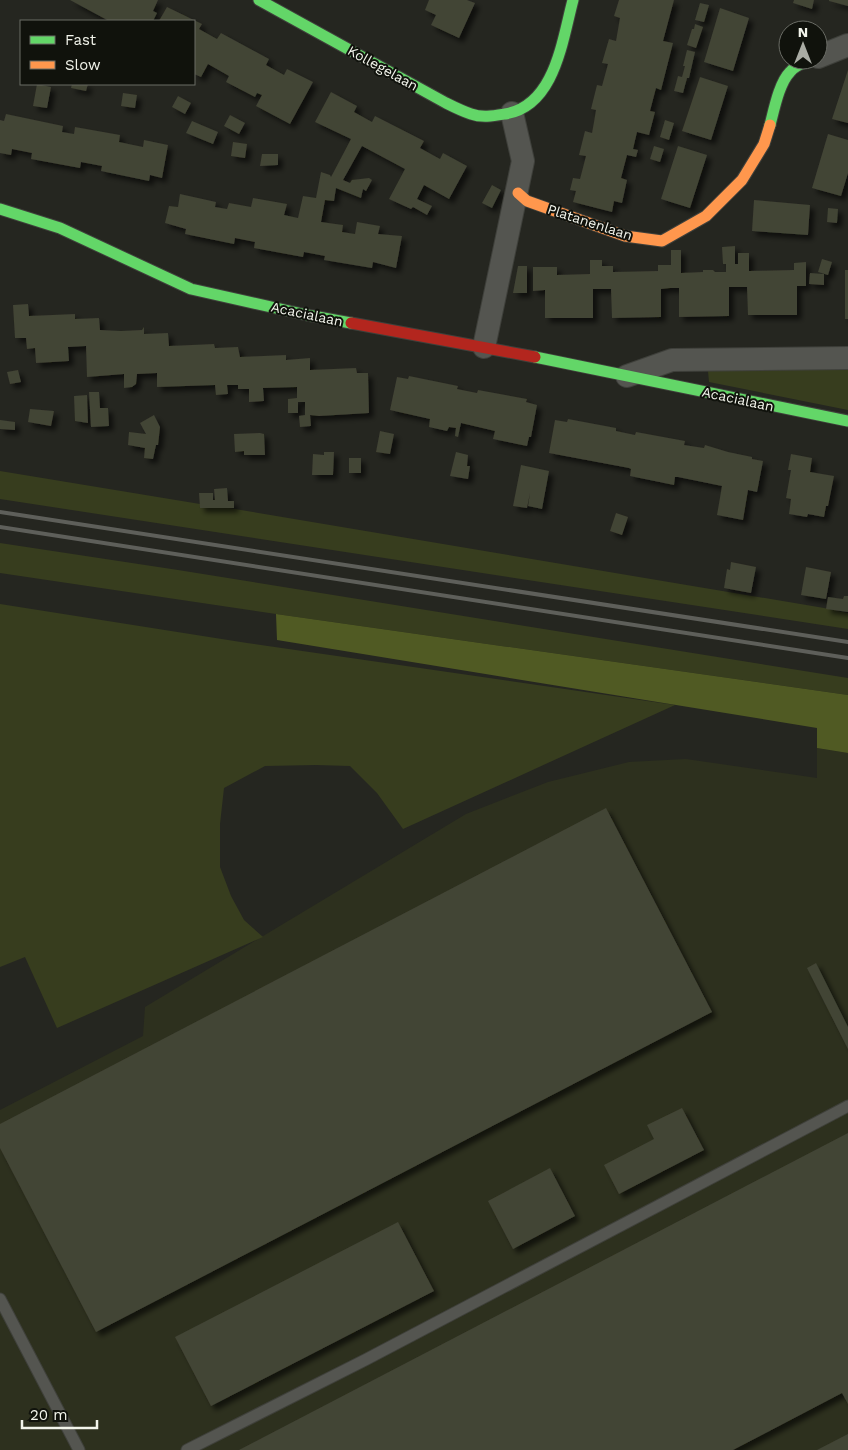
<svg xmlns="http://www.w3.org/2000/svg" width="848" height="1450" font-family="'Work Sans',sans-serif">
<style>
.built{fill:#2d301e}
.green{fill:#373d1e}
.forest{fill:#505a23}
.building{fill:#424435;filter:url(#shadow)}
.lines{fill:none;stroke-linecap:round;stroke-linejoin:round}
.lane-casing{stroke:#3f403b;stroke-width:13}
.street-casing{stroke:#3f403b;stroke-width:24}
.fast-casing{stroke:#3f403b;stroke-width:13}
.slow-casing{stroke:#3f403b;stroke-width:13}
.jam-casing{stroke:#3f403b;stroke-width:13}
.lane{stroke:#545550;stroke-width:11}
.street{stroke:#545550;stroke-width:22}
.fast{stroke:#63d668;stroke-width:11}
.slow{stroke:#ff974d;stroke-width:11}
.jam{stroke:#b3261e;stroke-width:11}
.rail{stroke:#5e5f5a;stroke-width:4}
.labels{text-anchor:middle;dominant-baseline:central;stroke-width:4;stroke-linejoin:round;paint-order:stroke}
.street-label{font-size:14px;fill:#f2f4eb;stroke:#10120c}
</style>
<defs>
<filter id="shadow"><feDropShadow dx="4.5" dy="4.5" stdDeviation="2.5" flood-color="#0009"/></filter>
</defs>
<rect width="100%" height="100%" fill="#252620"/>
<path class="built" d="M817,748L848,753V1450H0V1110L143,1036L145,1007L466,814L548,782L629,762L686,759L817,778Z"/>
<path class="green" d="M848,367V410L709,382L708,371Z
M0,471L200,504V508H229L824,608L848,613V629L0,499Z
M0,543L178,570L848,678V695L276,614L0,573Z
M0,604L247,643L675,705L403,829L377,793L350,766L316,765L265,766L224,788L220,824V867L231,896L244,920L263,937L57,1028L25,957L0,967Z"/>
<path class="forest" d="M276,614L848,695V753L817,748V728L277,640Z"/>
<path class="building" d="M70,0H158L153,11L157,13L153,21H109Z
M429,0H467L475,3L459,38L431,25L436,15L425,10Z
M619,0H674L663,41L673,43L661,90L656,88L650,111L655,112L649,135L637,132L633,149L638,150L636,157L627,155L621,178L627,180L622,203L614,201L612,212L573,202L576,191L570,190L573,178L580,179L586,156L579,155L585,131L592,133L594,122L596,110L591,109L597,85L602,86L608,64L602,63L609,39L616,41L620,18L614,16Z
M794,0H814L812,9L793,3Z
M829,0H848V6L829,1Z
M700,3L709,5L704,22L695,20Z
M167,7L202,24L199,29L217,39L221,33L269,59L266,65L284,75L287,69L313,82L290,124L256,106L262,95L257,93L255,97L226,82L229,76L208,64L201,77L194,74V21H159Z
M720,8L749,18L733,71L704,62Z
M695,24L703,27L696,48L687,45L692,29H694Z
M687,50L695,52L689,78H687L683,93L674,91L678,76L682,77L685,66H683Z
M848,70V123L832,119Z
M700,77L728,86L711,140L682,131Z
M37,84L51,87L47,108L33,106Z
M72,84H88L86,91L71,88Z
M331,92L357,106L354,112L372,122L375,116L424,141L420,148L440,159L443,153L467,166L449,199L424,185L417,199L432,206L427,215L413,207L411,209L389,199L405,169L362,146L343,180L350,183L352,180L369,178L372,180L366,191L363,189L361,198L336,188L334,201L325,200L321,222L343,225L342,232L355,234L357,222L380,226L378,234L402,236L396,268L373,262L372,268L324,260L325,256L304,252L303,257L254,248L255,242L235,238L234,244L185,234L186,229L165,223L169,206L178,207L180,194L216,202L215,207L227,209L229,203L251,207L253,198L287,204L284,215L298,218L303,196L316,198L321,172L330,175L331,177L351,139L315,122Z
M123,93L137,95L135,108L121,106Z
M178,96L191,103L185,114L172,107Z
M6,114L63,126L62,132L74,134L75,127L120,135L119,142L143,147L144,140L168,145L162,178L150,175L149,181L101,171L102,166L81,162L80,168L31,159L32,153L12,149L11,155L0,153V120L4,121Z
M230,115L245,123L239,134L224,126Z
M665,120L674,123L669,140L660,137Z
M192,121L218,132L213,144L186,133Z
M828,134L848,140V173L841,196L812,188Z
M233,142L247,144L245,158L231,156Z
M654,146L664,149L660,162L650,159Z
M678,146L707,155L690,208L661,199Z
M262,154H278V165L260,166Z
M492,185L501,190L492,208L482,203Z
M754,200L810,205L808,235L752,231Z
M828,208L838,209L837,223L827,222Z
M735,246V264H738V253H749V271L794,270V263L806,262V286H797V315H748L747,287H729V316L679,317V288H670L661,289V317L612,318L611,289H593V318H545V290L533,291V267H557V275L590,274V260H602V266H613V272L658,271V265H671V250H681V273L703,272V270H713L715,272H726V264H723L722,247Z
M822,259L832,262L828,275L818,272Z
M518,266H527V293H513Z
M845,270H848V319H845Z
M810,273L824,274V285L809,284Z
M28,304L29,316L75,314V319L99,318L100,330L121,331L142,330L144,327V334L168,333L169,346L214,344L215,348L238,347L240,357L286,355V360L310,358V370L356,368L357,373H368L369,413L319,416L310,415L311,426L300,427L299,416L305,415V402H298V413H288V399L297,398V387L263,388L264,401L249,402V389H238V385H227L228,394L216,395L215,385L157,387V373L137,374L136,384L132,387L124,388V374L87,377L86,346L68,347L69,361L36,363L35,348L27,349L26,338H15L13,305Z
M18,370L21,382L10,384L7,372Z
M409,376L458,386L457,389L477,393L478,390L527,399L526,402L537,405L531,437H529L527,446L493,439L495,431L461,423L458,437L455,436L456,428L449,427L447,431L429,427L430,419L390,410L397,377L408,379Z
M89,392H99L100,408H108L109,426L91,427Z
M87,395L88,423L75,421L74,396Z
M30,409L54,411L51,426L28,422Z
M154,415L160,427L158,445H156L153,459L144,458L145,448L128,445L129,432L146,434L140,423Z
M568,419L616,428V431L635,435L636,432L685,441L684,445L704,448L705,445L728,452L752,457V459L763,461L757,492L748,490L743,520L717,515L722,486L678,477H675L674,485L630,476L631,469L629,468L549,453L555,420L567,422Z
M0,420L15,422V430L0,429Z
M380,431L394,434L390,454L376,452Z
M260,433L264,434L265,455H244V451L235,452L234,434Z
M324,452H334L333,475H312L313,454L324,455Z
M456,452L468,455L467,466H470L468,479L450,476Z
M791,454L812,458L810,472L834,476L828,506H826L824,517L808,514L807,517L789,514L791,499L786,498L791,470H788Z
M349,458H361V473H349Z
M521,465L549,471L542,509L528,506L530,493L527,508L513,506Z
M227,488L228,501H234V508H200L199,493H213V500H215L214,489Z
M616,513L628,517L622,535L610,531Z
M731,562L756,567L751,593L724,588L727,569L730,570Z
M806,567L831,572L826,599L801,595Z
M844,596H848V612L826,609L828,597L843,599Z
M606,808L712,1012L96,1332L0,1148V1124Z
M816,963L848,1027V1049L807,968Z
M682,1108L704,1150L619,1194L604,1165L654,1139L647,1125Z
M848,1133V1404L842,1393L733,1450H239Z
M550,1168L575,1216L513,1249L488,1201Z
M398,1222L434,1291L211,1406L175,1337Z
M848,1434V1450H817Z"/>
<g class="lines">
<defs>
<path id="lane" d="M0,1299L79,1450
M187,1450L365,1360L848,1106"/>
<path id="street" d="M818,57L848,45
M484,347L523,161L512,113
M627,376L672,360L848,358"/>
<path id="fast" d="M259,0L446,103C454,107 462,111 471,114C482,118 493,116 505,114C555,106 562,41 573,0
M770,125C774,110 779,83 790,72C795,65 803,63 811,60
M0,209L60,228L191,289L307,315L351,323
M535,357L848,421"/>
<path id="slow" d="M518,193L527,201L625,236L662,241L706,216L742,180L764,144L770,125"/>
<path id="jam" d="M351,323L535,357"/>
</defs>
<use href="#lane" class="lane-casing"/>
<use href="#street" class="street-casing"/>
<use href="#fast" class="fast-casing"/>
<use href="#slow" class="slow-casing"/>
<use href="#jam" class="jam-casing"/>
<use href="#lane" class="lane"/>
<use href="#street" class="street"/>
<use href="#fast" class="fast"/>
<use href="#slow" class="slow"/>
<use href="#jam" class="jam"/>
<path class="rail" d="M0,512L848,642
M0,527L848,658"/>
</g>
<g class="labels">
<g class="street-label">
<text transform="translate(383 68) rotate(29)">Kollegelaan</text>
<text transform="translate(590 222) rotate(18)">Platanenlaan</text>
<text transform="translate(307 314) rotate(12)">Acacialaan</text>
<text transform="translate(738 399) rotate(12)">Acacialaan</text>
</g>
</g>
<rect x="20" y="20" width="175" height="65" fill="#10120c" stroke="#6a6c65"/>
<rect x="30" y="36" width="25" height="8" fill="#63d668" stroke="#6a6c65"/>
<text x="65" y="45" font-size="15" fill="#f2f4eb">Fast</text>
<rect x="30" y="61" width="25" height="8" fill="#ff974d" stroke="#6a6c65"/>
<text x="65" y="70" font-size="15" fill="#f2f4eb">Slow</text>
<g transform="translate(803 45)"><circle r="24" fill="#10120c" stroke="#6a6c65"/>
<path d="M0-4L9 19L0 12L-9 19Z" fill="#aaaca4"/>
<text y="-8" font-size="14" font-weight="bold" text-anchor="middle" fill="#f2f4eb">N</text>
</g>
<path d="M22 1420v8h75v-8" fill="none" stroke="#f2f4eb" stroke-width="2.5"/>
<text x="30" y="1420" font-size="15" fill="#f2f4eb" stroke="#10120c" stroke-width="4" paint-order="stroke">20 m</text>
</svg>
